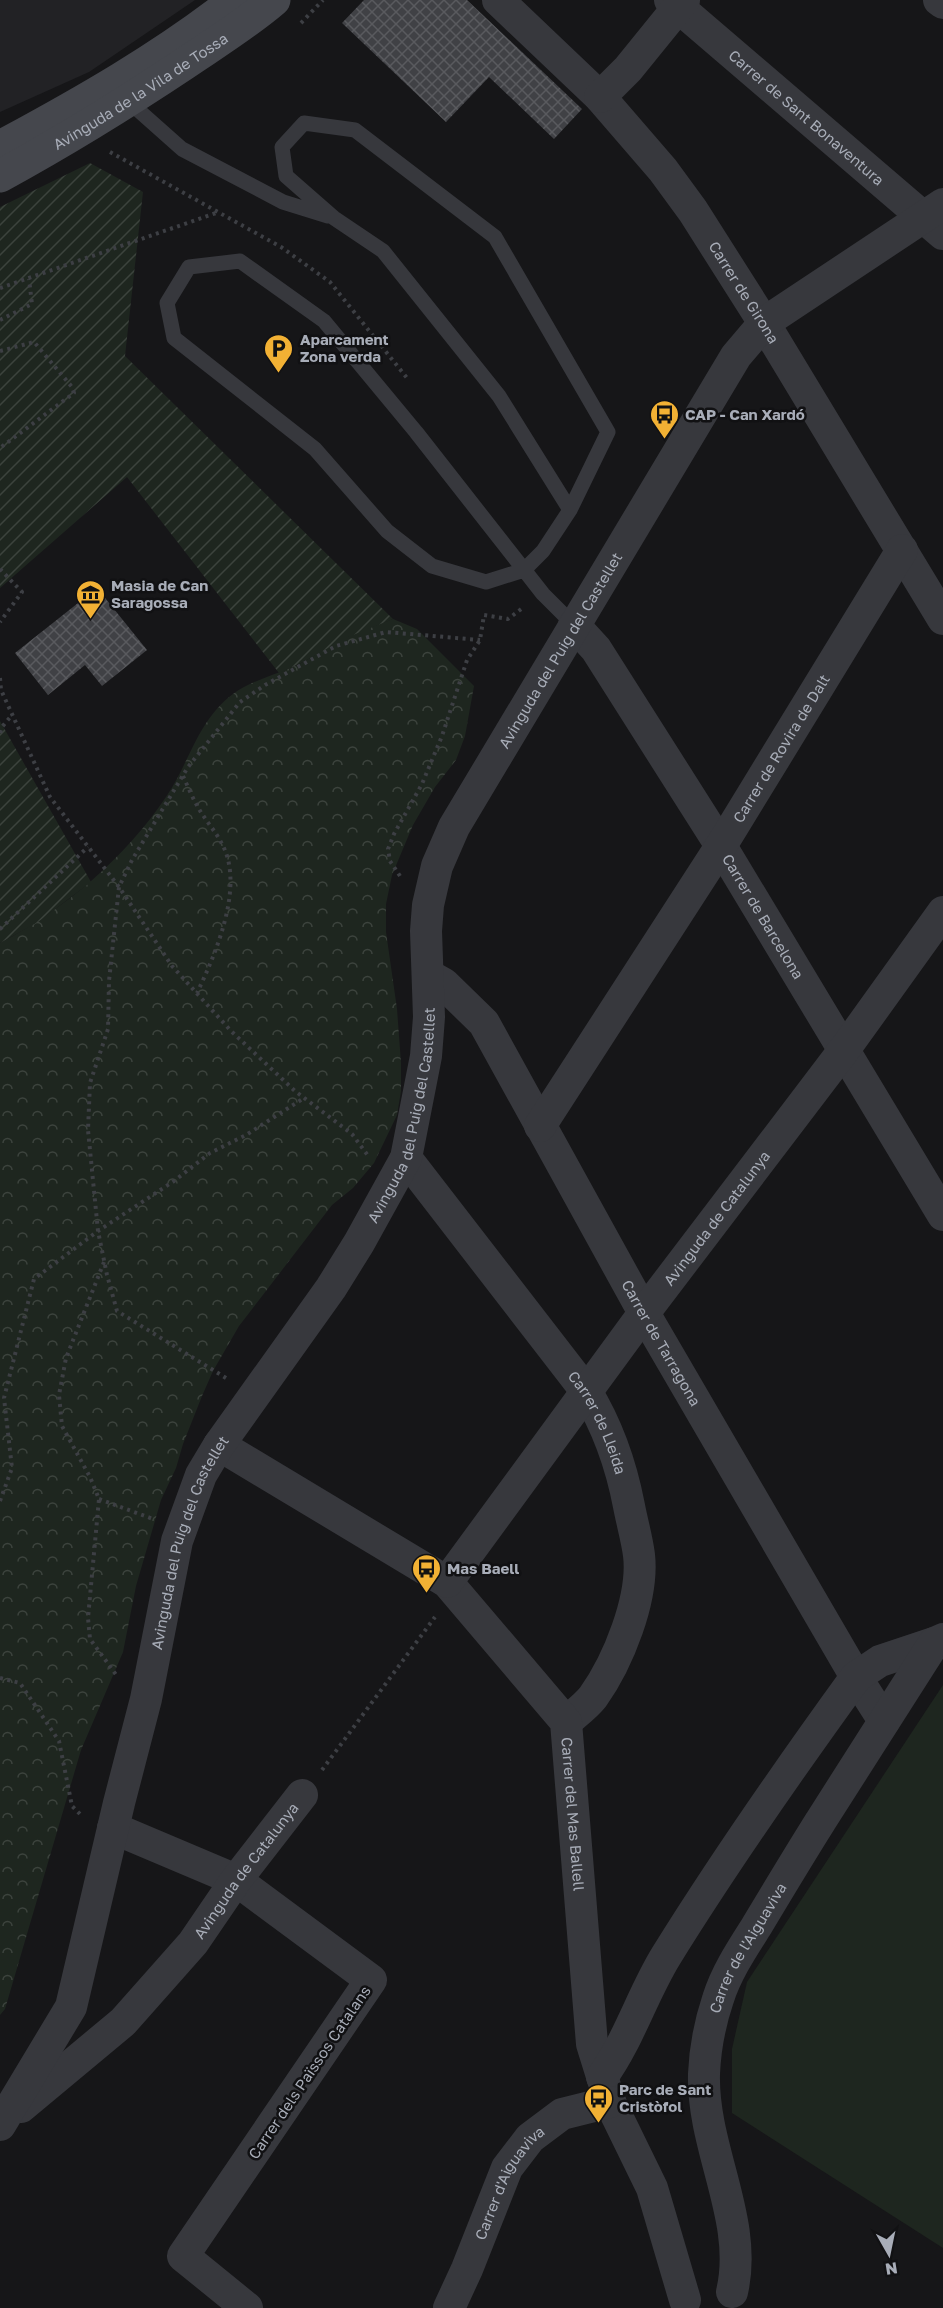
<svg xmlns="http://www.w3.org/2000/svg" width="943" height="2308" font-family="'Golos Text',sans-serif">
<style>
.built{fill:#222225}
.forest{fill:url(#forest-crowns)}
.park{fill:#1e261f}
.garden{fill:url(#garden-furrows)}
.building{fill:url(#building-cross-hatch)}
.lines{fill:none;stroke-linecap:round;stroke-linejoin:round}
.path{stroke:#3d3f44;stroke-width:4;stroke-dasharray:3 4.5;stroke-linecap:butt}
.service{stroke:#37383d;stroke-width:15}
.minor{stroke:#37383d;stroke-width:32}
.secondary{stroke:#45474d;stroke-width:33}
.labels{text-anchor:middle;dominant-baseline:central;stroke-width:5;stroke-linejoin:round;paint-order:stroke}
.street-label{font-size:15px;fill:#a8adb8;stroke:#111113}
.poi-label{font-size:15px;font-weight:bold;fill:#a8adb8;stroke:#111113;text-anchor:start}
</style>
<defs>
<pattern id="forest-crowns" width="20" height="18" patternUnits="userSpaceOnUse" patternTransform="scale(1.5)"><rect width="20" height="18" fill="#1e261f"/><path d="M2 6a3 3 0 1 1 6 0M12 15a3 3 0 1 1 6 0" fill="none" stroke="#3c433d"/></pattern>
<pattern id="garden-furrows" width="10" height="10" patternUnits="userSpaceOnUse" patternTransform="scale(1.5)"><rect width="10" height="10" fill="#1e261f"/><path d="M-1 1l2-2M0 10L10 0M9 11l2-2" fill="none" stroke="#3c433d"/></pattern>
<pattern id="building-cross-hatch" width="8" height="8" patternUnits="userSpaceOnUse" patternTransform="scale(1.5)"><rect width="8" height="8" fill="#404145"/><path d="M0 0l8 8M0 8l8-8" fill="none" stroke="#595a5e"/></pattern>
</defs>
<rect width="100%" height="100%" fill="#161618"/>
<path class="built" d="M0,0H195L89,72L0,112Z"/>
<path class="forest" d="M393,619L417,629L474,686L465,736L456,760L435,787L413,825L392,875L386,904V932L397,1009L401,1063V1091L397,1115L374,1163L353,1188L332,1205L239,1326L213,1371L202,1396L183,1444L176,1468L161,1500L136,1586L123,1652L81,1750L5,2009L0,2015V943C65,909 125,858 166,797C190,762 197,721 233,694C253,679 281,674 303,662C318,654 332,644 347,637C362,630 378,625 393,619Z"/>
<path class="park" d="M943,1685V2248L732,2113V2049L747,1982Z"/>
<path class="garden" d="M90,163L143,192L125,356L393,619L348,637L303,662L279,673L127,477L0,588V207Z
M0,721L91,882L38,922L0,943Z"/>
<path class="building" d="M364,0H467L582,109L554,139L489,77L446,122L342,23Z
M97,588L147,650L102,686L85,665L48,695L15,653Z"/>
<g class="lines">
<path class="path" d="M301,23L323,0
M110,152L281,247L330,282L407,378
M0,288L219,212
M0,320L32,304L29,279
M0,351L34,342L72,387L74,393L0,448
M0,569L22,592L0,622
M0,678L1,690L50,797L119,887L172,966L231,1031L295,1091L352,1134L369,1157
M0,733L2,727L12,715
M183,776C188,787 193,799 199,809C206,821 216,832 222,844C245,886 216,953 197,993
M400,876L390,861L388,849L394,834L422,784L442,736L467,660L480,640L484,615L508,619L524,607
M0,929L88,847
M104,1262L66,1358L59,1395L62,1426L90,1477L99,1499L88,1618L90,1639L117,1676
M226,1378L117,1311L107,1275L98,1231L88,1130L90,1083L108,1029L109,981L119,887L132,860L188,767L240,702L265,685L336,646L386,632L480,640
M99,1499L153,1519
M0,1501L12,1468L4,1398L34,1279L98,1231L174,1181L210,1153L246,1135L304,1098
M0,1678L20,1683L59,1741L72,1806L82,1816
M322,1770L435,1617"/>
<path class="service" d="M128,101L182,149L283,202L328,216
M570,510L499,396L383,251L334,218L286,176L282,147L304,123L355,130L495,237L608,432L570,510L543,551L524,570L486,582L432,566L387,531L315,449L174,338L167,303L189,267L240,261L324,321L416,432L543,594L574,625"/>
<g class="minor">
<path id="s1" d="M498,0L600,97L663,170L693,211L764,323L943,619"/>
<path id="s2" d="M670,0L943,234"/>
<path d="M939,0L943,3"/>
<path d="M600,97L628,69L684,0"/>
<path id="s3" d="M574,625L596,649L721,846L943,1215"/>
<path id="s4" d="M428,975L444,984L484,1023L644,1313L856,1677L884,1721"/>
<path id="s5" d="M540,1126L721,846L902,550"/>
<path id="s6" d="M406,1158L586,1391C608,1427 621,1464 629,1506C632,1522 637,1539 639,1555C644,1598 618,1662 593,1697C586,1706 575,1714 566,1722"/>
<path id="s7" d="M219,1445L447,1582L566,1722L592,2044L610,2102L652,2188L685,2300"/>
<path id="s8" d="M447,1582L644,1313L844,1050L943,912"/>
<path d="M113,1828L236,1880L371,1980L183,2256L247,2308"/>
<path d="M602,2077C629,2040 642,1995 666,1956C725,1861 790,1768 856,1677L880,1661L934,1643"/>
<path id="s9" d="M21,2107L123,2022L193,1943L236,1880L302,1795"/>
<path id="s10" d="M0,2125L71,2007L119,1803L146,1699L177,1541L201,1475L219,1445L331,1288L359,1243L406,1158L426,1056L429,1017L426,931L428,905L437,866L454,827L736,356L764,323L943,204"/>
<path id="s11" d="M732,2292C749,2220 702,2149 704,2074C705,2049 710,2023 718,1999C726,1973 742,1949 756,1927C777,1892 798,1857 820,1822C858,1762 896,1702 934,1643L943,1639"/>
<path id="s12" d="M449,2308L467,2269L507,2168L530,2138L562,2114L610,2102"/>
</g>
<g class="secondary">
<path d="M0,147C80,104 163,57 235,0"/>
<path id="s13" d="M0,176C64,141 124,104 184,64C215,43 246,24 274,0"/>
</g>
</g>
<defs>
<symbol id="parking-pin" viewBox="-11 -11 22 30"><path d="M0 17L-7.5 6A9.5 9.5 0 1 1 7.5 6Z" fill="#f2b134" stroke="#111113"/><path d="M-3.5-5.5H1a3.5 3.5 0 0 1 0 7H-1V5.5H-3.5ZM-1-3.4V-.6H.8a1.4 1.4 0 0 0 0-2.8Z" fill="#111"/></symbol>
<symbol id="bus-pin" viewBox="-11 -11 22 30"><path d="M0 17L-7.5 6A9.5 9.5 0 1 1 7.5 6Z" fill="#f2b134" stroke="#111113"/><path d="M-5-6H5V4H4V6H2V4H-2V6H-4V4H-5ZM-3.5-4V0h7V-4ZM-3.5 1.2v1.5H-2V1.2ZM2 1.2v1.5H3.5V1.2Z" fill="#111"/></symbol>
<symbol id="museum-pin" viewBox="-11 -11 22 30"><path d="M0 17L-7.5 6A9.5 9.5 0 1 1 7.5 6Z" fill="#f2b134" stroke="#111113"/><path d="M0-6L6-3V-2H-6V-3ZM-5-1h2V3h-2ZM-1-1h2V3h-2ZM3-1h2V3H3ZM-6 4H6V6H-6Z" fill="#111"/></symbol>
</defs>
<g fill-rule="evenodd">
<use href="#parking-pin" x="262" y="332" width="33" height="45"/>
<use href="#bus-pin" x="648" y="398" width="33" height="45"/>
<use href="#museum-pin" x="74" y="578" width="33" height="45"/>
<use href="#bus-pin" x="410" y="1552" width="33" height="45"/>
<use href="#bus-pin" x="582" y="2082" width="33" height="45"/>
</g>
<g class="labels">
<g class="street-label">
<text stroke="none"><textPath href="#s13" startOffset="164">Avinguda de la Vila de Tossa</textPath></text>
<text stroke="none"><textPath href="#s2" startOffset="180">Carrer de Sant Bonaventura</textPath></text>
<text stroke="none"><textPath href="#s1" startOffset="384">Carrer de Girona</textPath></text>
<text stroke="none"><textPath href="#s10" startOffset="1608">Avinguda del Puig del Castellet</textPath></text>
<text stroke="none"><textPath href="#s5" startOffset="448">Carrer de Rovira de Dalt</textPath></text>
<text stroke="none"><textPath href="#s3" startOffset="348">Carrer de Barcelona</textPath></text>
<text stroke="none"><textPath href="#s10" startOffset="1104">Avinguda del Puig del Castellet</textPath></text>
<text stroke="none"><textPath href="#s8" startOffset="453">Avinguda de Catalunya</textPath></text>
<text stroke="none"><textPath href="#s4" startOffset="440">Carrer de Tarragona</textPath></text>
<text stroke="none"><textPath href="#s6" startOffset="328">Carrer de Lleida</textPath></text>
<text stroke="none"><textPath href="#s10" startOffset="618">Avinguda del Puig del Castellet</textPath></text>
<text stroke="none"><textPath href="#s7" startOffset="542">Carrer del Mas Ballell</textPath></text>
<text stroke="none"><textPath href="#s9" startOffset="328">Avinguda de Catalunya</textPath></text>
<text stroke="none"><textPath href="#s11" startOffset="357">Carrer de l'Aiguaviva</textPath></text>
<text transform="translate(309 2072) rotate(-56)">Carrer dels Païssos Catalans</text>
<text stroke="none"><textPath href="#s12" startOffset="140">Carrer d'Aiguaviva</textPath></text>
</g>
<g class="poi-label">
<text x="300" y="339">Aparcament<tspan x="300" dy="17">Zona verda</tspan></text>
<text x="685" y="414">CAP - Can Xardó</text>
<text x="111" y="585">Masia de Can<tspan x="111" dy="17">Saragossa</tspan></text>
<text x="447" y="1568">Mas Baell</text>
<text x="619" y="2089">Parc de Sant<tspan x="619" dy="17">Cristòfol</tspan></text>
</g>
</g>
<g transform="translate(889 2254) rotate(171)" stroke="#111113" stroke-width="4.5" paint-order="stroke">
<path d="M0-4.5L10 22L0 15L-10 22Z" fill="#a8adb8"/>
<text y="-9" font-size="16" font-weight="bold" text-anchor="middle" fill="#a8adb8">N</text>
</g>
</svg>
